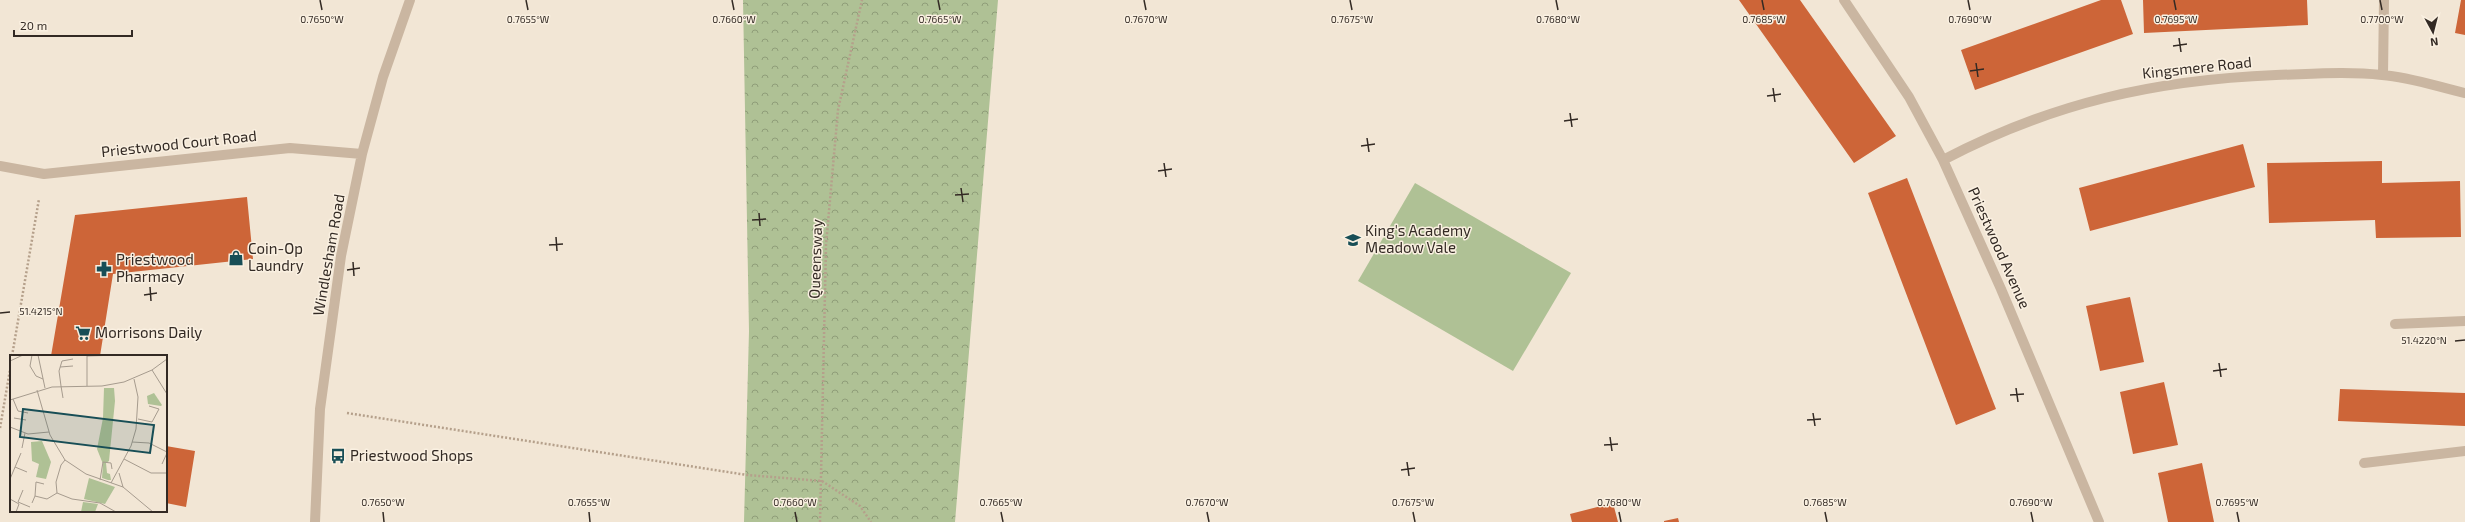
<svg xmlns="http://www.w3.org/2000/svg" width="2465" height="522" font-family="'Exo 2',sans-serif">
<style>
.park{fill:url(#park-crowns)}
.pitch{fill:#afc195}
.building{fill:#cd6538}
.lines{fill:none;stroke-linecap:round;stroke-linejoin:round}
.path{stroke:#b5a08b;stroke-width:2.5;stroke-dasharray:2 2;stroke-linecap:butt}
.lane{stroke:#cab6a1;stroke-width:10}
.street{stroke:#cab6a1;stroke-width:10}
.ticks{fill:none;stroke:#332a24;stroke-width:1.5}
.labels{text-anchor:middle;stroke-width:3;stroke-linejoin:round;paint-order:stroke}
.street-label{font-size:15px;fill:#332a24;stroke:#faf0e1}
.poi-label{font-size:15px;fill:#332a24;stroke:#faf0e1;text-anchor:start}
.inset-road{fill:none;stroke:#a69b8e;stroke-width:1}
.view{fill:#184e56;fill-opacity:0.15;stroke:#184e56;stroke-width:2}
.inset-edge{fill:none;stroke:#332a24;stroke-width:2}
.ticks-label{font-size:10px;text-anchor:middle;fill:#332a24;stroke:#faf0e1;stroke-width:3;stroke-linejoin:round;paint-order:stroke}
</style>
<defs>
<pattern id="park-crowns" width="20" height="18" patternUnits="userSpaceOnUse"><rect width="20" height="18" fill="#afc195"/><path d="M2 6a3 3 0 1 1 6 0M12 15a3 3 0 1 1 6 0" fill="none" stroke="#8f9d79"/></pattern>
</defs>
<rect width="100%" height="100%" fill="#f2e6d5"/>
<path class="park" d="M743 0H998L955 522H744L749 331Z"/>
<path class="pitch" d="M1415 183 1571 273 1513 371 1358 281Z"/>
<path class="building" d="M1739 0H1800L1896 136 1854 163Z
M2101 0H2121L2133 34 1975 90 1961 50Z
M2143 0H2307L2308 25 2144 33Z
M2461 0H2465V35L2455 33Z
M2243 144 2255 187 2090 231 2079 188Z
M2382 161V183L2460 181 2461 237 2376 238 2375 220 2269 223 2267 163Z
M1907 178 1996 409 1956 425 1868 193Z
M247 197 253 259 113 274 100 356H51L75 215Z
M2130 297 2144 362 2100 371 2086 306Z
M2164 382 2178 445 2133 454 2120 392Z
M2340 389 2465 393V426L2338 421Z
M166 446 195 451 186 507 166 503Z
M2202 463 2214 522H2168L2158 473Z
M1613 503 1618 522H1572L1570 514Z
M1678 518 1679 522H1664V521Z"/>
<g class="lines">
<path class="path" d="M12 356 39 199
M347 413 747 475 822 481 860 506 871 522
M0 428 11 364
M820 522 826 245 838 110 862 0"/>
<path class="lane" d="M2364 463 2465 451"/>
<path class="street" d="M1844 0 1909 97 1943 160 2001 289 2099 522
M2383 75 2384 0
M1943 160C2052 103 2154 80 2276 75 2311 74 2347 71 2382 75 2410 77 2438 87 2465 93
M0 166 44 174 290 148 362 154
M2395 324 2465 321
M315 522 320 409 341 256 362 154 383 77 410 0"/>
</g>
<path class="ticks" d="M320 0 322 10M526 0 528 10M732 0 734 10M938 0 940 10M1144 0 1146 10M1350 0 1352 10M1556 0 1558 10M1762 0 1764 10M1968 0 1970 10M2174 0 2176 10M2380 0 2382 10M2179 38 2181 52M2173 46 2187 44M1976 63 1978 77M1970 71 1984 69M1773 88 1775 102M1767 96 1781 94M1570 113 1572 127M1564 121 1578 119M1367 138 1369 152M1361 146 1375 144M1164 163 1166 177M1158 171 1172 169M961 188 963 202M955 195 969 194M759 213 760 226M752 220 766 219M556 237 557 251M549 245 563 244M353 262 354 276M347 270 360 268M150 287 151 301M144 295 157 293M0 313 10 312M2455 341 2465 340M2219 363 2221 377M2213 371 2227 369M2016 388 2018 402M2010 395 2024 394M1813 413 1815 426M1807 420 1821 419M1610 437 1612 451M1604 445 1618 444M1407 462 1409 476M1401 470 1415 468M383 512 384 522M589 512 590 522M795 512 797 522M1001 512 1003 522M1207 512 1209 522M1413 512 1415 522M1619 512 1621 522M1825 512 1827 522M2031 512 2033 522M2237 512 2239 522"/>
<defs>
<g id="school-bare" transform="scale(1.2)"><path d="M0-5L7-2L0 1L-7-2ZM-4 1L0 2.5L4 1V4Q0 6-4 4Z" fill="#184e56" stroke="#faf0e1" stroke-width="2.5" paint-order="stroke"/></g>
<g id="shop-bare" transform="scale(1.2)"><path d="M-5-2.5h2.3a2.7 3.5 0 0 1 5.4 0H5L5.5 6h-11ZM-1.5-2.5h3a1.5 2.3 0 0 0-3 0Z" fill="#184e56" stroke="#faf0e1" stroke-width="2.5" paint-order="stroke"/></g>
<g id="pharmacy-bare" transform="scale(1.2)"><path d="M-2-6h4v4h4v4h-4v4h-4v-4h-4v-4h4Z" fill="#184e56" stroke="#faf0e1" stroke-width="2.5" paint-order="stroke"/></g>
<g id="supermarket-bare" transform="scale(1.2)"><path d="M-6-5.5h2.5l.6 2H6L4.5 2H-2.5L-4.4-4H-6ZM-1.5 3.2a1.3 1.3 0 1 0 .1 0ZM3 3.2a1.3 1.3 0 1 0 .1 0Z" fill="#184e56" stroke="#faf0e1" stroke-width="2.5" paint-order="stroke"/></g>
<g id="bus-bare" transform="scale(1.2)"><path d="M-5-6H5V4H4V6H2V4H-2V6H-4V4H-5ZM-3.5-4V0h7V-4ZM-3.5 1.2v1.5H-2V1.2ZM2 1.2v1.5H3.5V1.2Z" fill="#184e56" stroke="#faf0e1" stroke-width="2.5" paint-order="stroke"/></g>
</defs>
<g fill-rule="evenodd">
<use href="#school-bare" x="1353" y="240"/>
<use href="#shop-bare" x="236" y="258"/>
<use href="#pharmacy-bare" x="104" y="269"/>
<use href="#supermarket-bare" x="83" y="333"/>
<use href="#bus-bare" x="338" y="456"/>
</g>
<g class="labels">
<g class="street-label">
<text transform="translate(2197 68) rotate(-6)" y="5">Kingsmere Road</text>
<text transform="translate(179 144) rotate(-6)" y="5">Priestwood Court Road</text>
<text transform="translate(1999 248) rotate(66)" y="5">Priestwood Avenue</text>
<text transform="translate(329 255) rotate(-80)" y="5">Windlesham Road</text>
<text transform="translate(816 259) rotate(-88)" y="5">Queensway</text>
</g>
<g class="poi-label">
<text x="1365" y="236">King's Academy<tspan x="1365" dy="17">Meadow Vale</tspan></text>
<text x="248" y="254">Coin-Op<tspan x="248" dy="17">Laundry</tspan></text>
<text x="116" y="265">Priestwood<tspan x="116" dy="17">Pharmacy</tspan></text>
<text x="95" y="338">Morrisons Daily</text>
<text x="350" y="461">Priestwood Shops</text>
</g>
</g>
<g transform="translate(10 355)">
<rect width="157" height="157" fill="#f2e6d5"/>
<path d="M94 33H104L105 46 99 106 96 108 97 118 100 119 101 125H98L92 123 93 109 87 94 93 63ZM32 86 41 107 36 124 26 122 29 109 22 106 21 87ZM79 123 105 132 95 149 74 144ZM73 147 88 149 85 157H71Z" fill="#afc195"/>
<path d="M144 38 152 50 151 51 138 49 137 41Z" fill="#afc195"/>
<path class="inset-road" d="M22 0 20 11 26 21 33 24M28 0 35 33M77 1 109 0M0 6 13 0M50 12 63 11M142 15 157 39M51 31 49 16 52 6 63 4M51 31 53 43M77 31V0M27 35 40 80 55 105 76 119 113 132 143 157M3 44 8 56 18 58M0 45 42 32 92 31 114 27 142 15 157 4M4 63 16 65M128 64 142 67 149 54 139 51M0 72 18 79 39 77M122 87 139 88 157 97M12 93 15 78M114 104 141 118H157M55 105 51 110 46 127 47 138 62 144 90 148 106 157M152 109 157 98M5 112 17 117M109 118 113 132M0 124 11 98M90 125 93 107 101 108 102 114M101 128 121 91 126 74 128 42 124 24M13 135 8 147 20 152M25 141 26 127 34 129M0 144 9 149 6 157M22 148 25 141 37 144 47 138"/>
<path class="view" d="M13 54 144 70 140 98 10 82Z"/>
<rect width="157" height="157" class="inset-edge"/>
</g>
<g class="ticks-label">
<text x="322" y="23">0.7650°W</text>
<text x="528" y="23">0.7655°W</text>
<text x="734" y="23">0.7660°W</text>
<text x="940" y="23">0.7665°W</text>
<text x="1146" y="23">0.7670°W</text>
<text x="1352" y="23">0.7675°W</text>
<text x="1558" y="23">0.7680°W</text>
<text x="1764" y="23">0.7685°W</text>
<text x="1970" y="23">0.7690°W</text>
<text x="2176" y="23">0.7695°W</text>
<text x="2382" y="23">0.7700°W</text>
<text x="41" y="315">51.4215°N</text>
<text x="2424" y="344">51.4220°N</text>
<text x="383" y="506">0.7650°W</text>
<text x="589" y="506">0.7655°W</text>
<text x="795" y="506">0.7660°W</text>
<text x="1001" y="506">0.7665°W</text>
<text x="1207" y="506">0.7670°W</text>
<text x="1413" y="506">0.7675°W</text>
<text x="1619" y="506">0.7680°W</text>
<text x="1825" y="506">0.7685°W</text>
<text x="2031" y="506">0.7690°W</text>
<text x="2237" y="506">0.7695°W</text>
</g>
<g transform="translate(2433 32) rotate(173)" stroke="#faf0e1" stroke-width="3" paint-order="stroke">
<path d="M0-3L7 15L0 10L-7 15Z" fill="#332a24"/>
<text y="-6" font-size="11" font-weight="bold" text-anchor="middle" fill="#332a24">N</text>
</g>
<path d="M14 30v6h118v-6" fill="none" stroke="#332a24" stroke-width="2"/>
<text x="20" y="30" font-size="12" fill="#332a24" stroke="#faf0e1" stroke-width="3" paint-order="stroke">20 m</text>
</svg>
